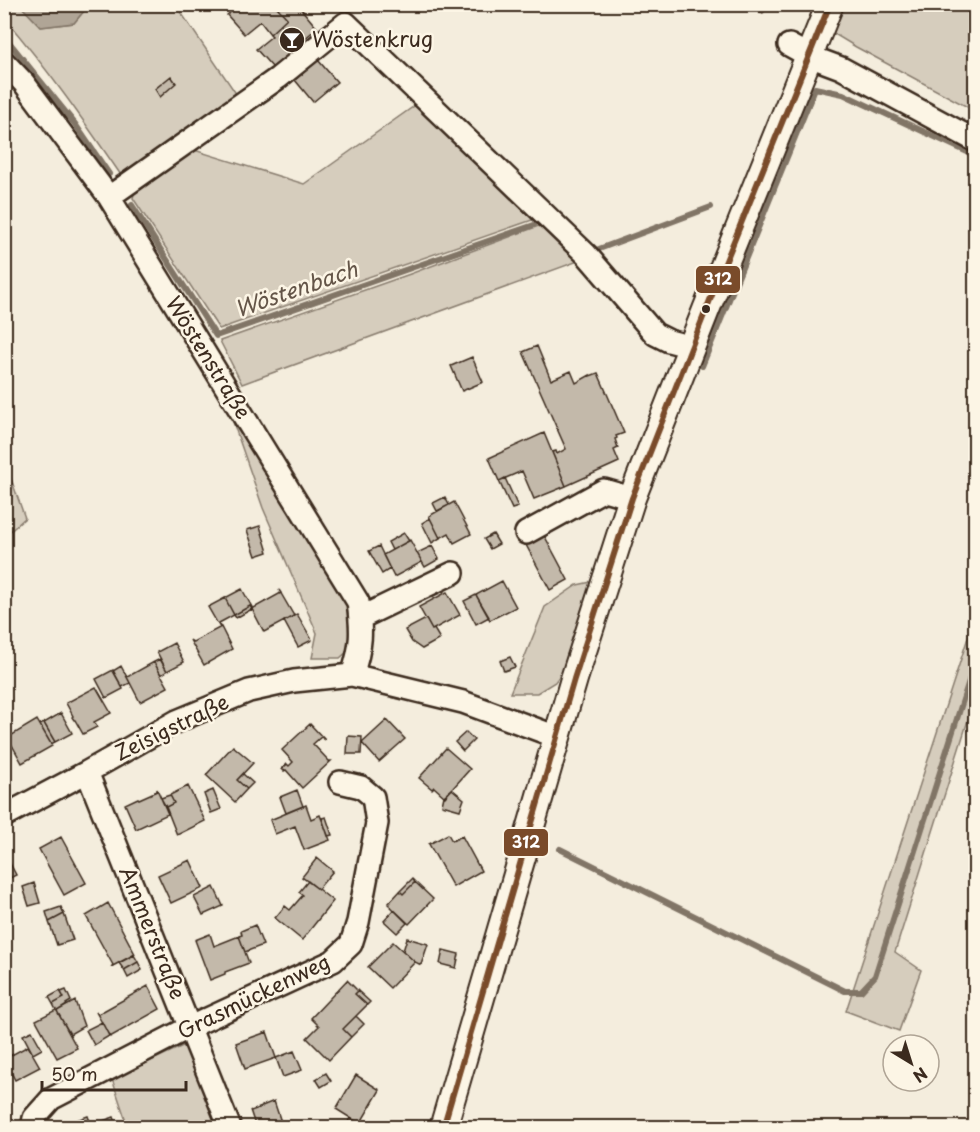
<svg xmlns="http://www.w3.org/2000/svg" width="980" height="1132" font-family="'Playpen Sans',sans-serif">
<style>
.green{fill:#d6cdbd;stroke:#887c6e;stroke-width:1.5}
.water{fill:#b0a596;stroke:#817466;stroke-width:1.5}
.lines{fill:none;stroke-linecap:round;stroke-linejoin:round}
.stream{stroke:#817466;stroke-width:6}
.building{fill:#c3b9aa;stroke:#3b2a1e;stroke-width:1.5}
.minor-casing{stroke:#3b2a1e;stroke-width:26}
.major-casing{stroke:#3b2a1e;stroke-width:30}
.minor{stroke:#fcf5e5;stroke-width:21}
.major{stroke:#fcf5e5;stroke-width:26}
.bus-1-casing{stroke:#fcf5e5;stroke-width:10}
.bus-1{stroke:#7a4b2a;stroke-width:6}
.bus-dot{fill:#3b2a1e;stroke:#fcf5e5;stroke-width:2}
.labels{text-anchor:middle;stroke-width:5;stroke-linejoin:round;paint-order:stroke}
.poi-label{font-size:21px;fill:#3b2a1e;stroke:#fcf5e5;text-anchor:start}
.street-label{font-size:21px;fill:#3b2a1e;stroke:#fcf5e5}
.water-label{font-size:22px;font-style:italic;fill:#645548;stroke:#fcf5e5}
.line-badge{stroke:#fcf5e5;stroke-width:2}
.badge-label{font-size:16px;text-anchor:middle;font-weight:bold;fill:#fff}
</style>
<rect width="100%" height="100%" fill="#f4eddd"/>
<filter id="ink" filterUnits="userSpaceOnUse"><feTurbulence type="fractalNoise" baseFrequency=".0167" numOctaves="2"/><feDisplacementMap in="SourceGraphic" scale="12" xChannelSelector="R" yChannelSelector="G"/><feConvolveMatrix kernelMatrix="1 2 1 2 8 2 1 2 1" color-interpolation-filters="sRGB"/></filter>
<g filter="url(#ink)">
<path class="green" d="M4 5H20L41 27 74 23 89 5H176L239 98 123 178C86 124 48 69 5 19Z
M842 5H975V111L856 47 831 32Z
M420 102 538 218 219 329 133 198 135 190 191 149 304 184Z
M544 224 581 260 242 384 220 341 410 274Z
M232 419 290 502 351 605 353 630 349 650 340 658H312L317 633 263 508Z
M5 462 25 518 5 536H4Z
M591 582 567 665 555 682 537 693H510L545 607 577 585Z
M975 616V698L895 952 921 970 899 1031 846 1011Z
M187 1044 217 1127H128L112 1079Z"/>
<path class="water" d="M20 5H89L74 23 41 27Z"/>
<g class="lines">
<path class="stream" d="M756 4 762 11
M4 36 75 124 109 174
M132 205 216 336 534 225
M591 252 711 207
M702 366 815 88 843 94 976 156
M560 849 845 991H861L875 976 976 659"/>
</g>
<path class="building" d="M240 4H280L277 7 287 18 270 34 260 21 244 34 227 15Z
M280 4H297L317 28 288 53 289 54 273 68 256 49 272 36 270 34 287 18 277 7Z
M318 60 337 82 313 102 295 80Z
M171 76 176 83 160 97 155 89Z
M537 346 551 380 571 371 576 383 590 375V376L598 373 624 433 616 436 617 438 615 439 618 448 614 450 619 462 566 486 552 452 556 451 557 454 566 449 523 352Z
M472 357 483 382 462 391 451 366Z
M544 433 566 486 534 499 522 471 499 481 489 458Z
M505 478 518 507 512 509 499 481Z
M445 497 449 505 437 511 433 503Z
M454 502 471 534 454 543 449 533 440 538 429 516Z
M430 518 440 538 432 543 422 523Z
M260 526 268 552 256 556 247 530Z
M404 533 409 541 392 550 388 542Z
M543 533 568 580 550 590 525 543Z
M493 534 499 544 490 549 484 539Z
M410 540 422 562 394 577 383 555Z
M379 546 390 569 382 574 369 551Z
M432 546 439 559 425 567 417 553Z
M502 581 516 607 490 620 476 595Z
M242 589 253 609 250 606 234 615 225 598Z
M279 590 294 616 264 632 252 609 281 593Z
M447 592 460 615 432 630 419 607Z
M476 595 489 617 476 624 464 601Z
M225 598 234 615 219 623 220 628 208 607Z
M250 606 252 609 236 618 234 615Z
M297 614 312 640 298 647 284 621Z
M426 619 432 630 434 629 440 639 422 649 412 642 405 630Z
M221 627 232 649 204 665 190 640 193 642Z
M174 643 184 662 167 671 157 652Z
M510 657 515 667 504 671 500 661Z
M160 659 167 671 161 675 154 662Z
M154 662 168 687 140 702 127 677Z
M121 666 130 683 122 687 113 671Z
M113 670 123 689 106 698 96 679Z
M96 687 111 713 94 722 97 727 83 734 75 720H74L72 717 73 716 66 703Z
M61 713 72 733 55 742 44 723Z
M37 720 52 746 22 763 7 736 9 737Z
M387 720 405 739 379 762 362 743Z
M44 723 55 742 51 744 40 725Z
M310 724 325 740 321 737 313 744 329 761H331L302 788 286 770 284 771 282 769 287 764 289 766 293 762 282 750Z
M466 732 474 740 463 751 455 742Z
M348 736 362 737 361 754H347Z
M233 746 253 763 237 780 247 789 235 802 206 775Z
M446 748 470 769 445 797 434 787 432 789 419 778Z
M243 774 253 783 247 789 237 780Z
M188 786 205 821 177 835 166 807 174 803 170 795Z
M157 789 168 814 136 829 125 804 138 798 139 799 157 791Z
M452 789 464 799 460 810 442 805 444 796Z
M213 790 221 809 211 813 204 794Z
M297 790 303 806 286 813 280 797Z
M170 795 174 803 166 807 161 798Z
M306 805 311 819 320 815 330 840 304 850 295 826 275 834 270 820Z
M326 817 332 835 328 836 322 818Z
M448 834 452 841 462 836 481 871 453 887 429 844Z
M61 837 86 883 64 895 39 849Z
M5 854 16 875 4 881 5 857Z
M317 858 333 871 318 889 302 877Z
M190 860 203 888 171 903 158 875Z
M412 879 415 882 403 894 400 891Z
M308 881 333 901 302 940 275 918 285 906 290 910 303 895 299 892Z
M415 882 433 899 409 924 388 904 400 891 403 894Z
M34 883 40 903 29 906 23 887Z
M214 887 223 906 203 915 194 897Z
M108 903 135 954 111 967 113 965 86 916Z
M61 907 64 914 49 922 46 912Z
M394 910 407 923 397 933 384 921Z
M64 914 73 940 57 945 49 922Z
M255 925 263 945 245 952 239 936 242 935 241 931Z
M210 934 214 946 239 936 249 963 225 972V974L210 980 195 940Z
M407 938 428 944 421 965 415 962 403 951Z
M393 942 415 962 390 988 368 967Z
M443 950 459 954 456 968 440 964Z
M134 955 138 962 124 970 119 963Z
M138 962 142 970 128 978 124 970Z
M347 980 358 991 355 994 367 1005 343 1029 351 1037 329 1060 307 1038 319 1026 311 1018Z
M148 986 160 1009 110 1037 96 1012 98 1014Z
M66 990 71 1001 66 1004 67 1005 57 1011 77 1048 57 1058 36 1020 56 1010 53 1004 64 998 61 992Z
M60 991 64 998 53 1004 49 997Z
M358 991 370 1002 367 1005 355 994Z
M75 1001 84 1026 70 1034 57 1011Z
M356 1016 364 1024 351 1037 343 1029Z
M102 1022 109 1036 94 1045 86 1030Z
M32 1031 42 1049 33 1054 23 1035Z
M267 1032 276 1058 245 1069 236 1043Z
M28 1046 40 1067 15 1080 4 1059Z
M294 1051 302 1070 283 1077 276 1058Z
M326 1073 331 1081 321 1087 316 1079Z
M356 1075 380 1090 360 1124 336 1109Z
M274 1101 283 1128H256L250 1110 251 1111 262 1107V1106Z
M88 1116 91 1124 82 1128H69L68 1123Z
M114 1117 118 1128H98L97 1123Z
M350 1118 360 1123 358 1128H345Z"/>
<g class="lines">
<g class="minor-casing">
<path id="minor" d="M789 45 809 56 841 68 976 141
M4 62 24 83 109 197 358 602C362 631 362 646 352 675
M109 197 278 78 346 23 586 254 655 334 669 341 692 347
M526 533 604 490 632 498
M360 618 453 573
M87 772 230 1128
M4 816 87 772 177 721 249 691 294 681 352 675 463 702 557 737
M32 1128 34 1118 51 1099 190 1027 333 961 351 944 358 922 377 823 373 797 361 787 340 782"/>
</g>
<g class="major-casing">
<path id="major" d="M443 1128 574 679 632 498 706 310 830 4"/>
</g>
<use href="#minor" class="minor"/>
<use href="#major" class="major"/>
<g class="bus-1-casing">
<path id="bus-1" d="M443 1128 574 679 632 498 706 310 830 4"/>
</g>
<use href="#bus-1" class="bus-1"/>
</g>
</g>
<defs>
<g id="bar-disc" transform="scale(1.35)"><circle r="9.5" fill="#3b2a1e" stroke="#fcf5e5"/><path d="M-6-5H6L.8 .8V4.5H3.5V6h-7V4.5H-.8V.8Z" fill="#fff"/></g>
</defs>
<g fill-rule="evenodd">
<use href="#bar-disc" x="292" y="40"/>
</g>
<circle class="bus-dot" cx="706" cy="309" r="5"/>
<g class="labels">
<g class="poi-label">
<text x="312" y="47">Wöstenkrug</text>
</g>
<g class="street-label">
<text transform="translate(208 358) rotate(58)" y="7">Wöstenstraße</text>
<text transform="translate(172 728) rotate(-26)" y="7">Zeisigstraße</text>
<text transform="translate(152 933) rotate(68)" y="7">Ammerstraße</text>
<text transform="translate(254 997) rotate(-26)" y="7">Grasmückenweg</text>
</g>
<g class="water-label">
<text transform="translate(296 289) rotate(-19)" y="8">Wöstenbach</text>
</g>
</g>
<g class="line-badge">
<rect x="695" y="265" width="46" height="29" rx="6" fill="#7a4b2a"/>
<rect x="503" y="828" width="46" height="29" rx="6" fill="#7a4b2a"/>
</g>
<g class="badge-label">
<text x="718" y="285">312</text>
<text x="526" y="848">312</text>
</g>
<rect width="980" height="1132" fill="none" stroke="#fcf5e5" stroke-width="24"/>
<rect x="12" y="12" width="956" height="1108" fill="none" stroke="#3b2a1e" stroke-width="2" filter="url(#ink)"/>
<g transform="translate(911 1063) rotate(142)"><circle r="28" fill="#fcf5e5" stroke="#afa495" stroke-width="1.5"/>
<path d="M0-4.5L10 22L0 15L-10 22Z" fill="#3b2a1e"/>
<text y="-9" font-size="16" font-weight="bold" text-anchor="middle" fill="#3b2a1e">N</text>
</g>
<path d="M42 1081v9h144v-9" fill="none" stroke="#3b2a1e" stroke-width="3"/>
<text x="51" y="1081" font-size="18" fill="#3b2a1e" stroke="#fcf5e5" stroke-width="4.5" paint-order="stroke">50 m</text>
</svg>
